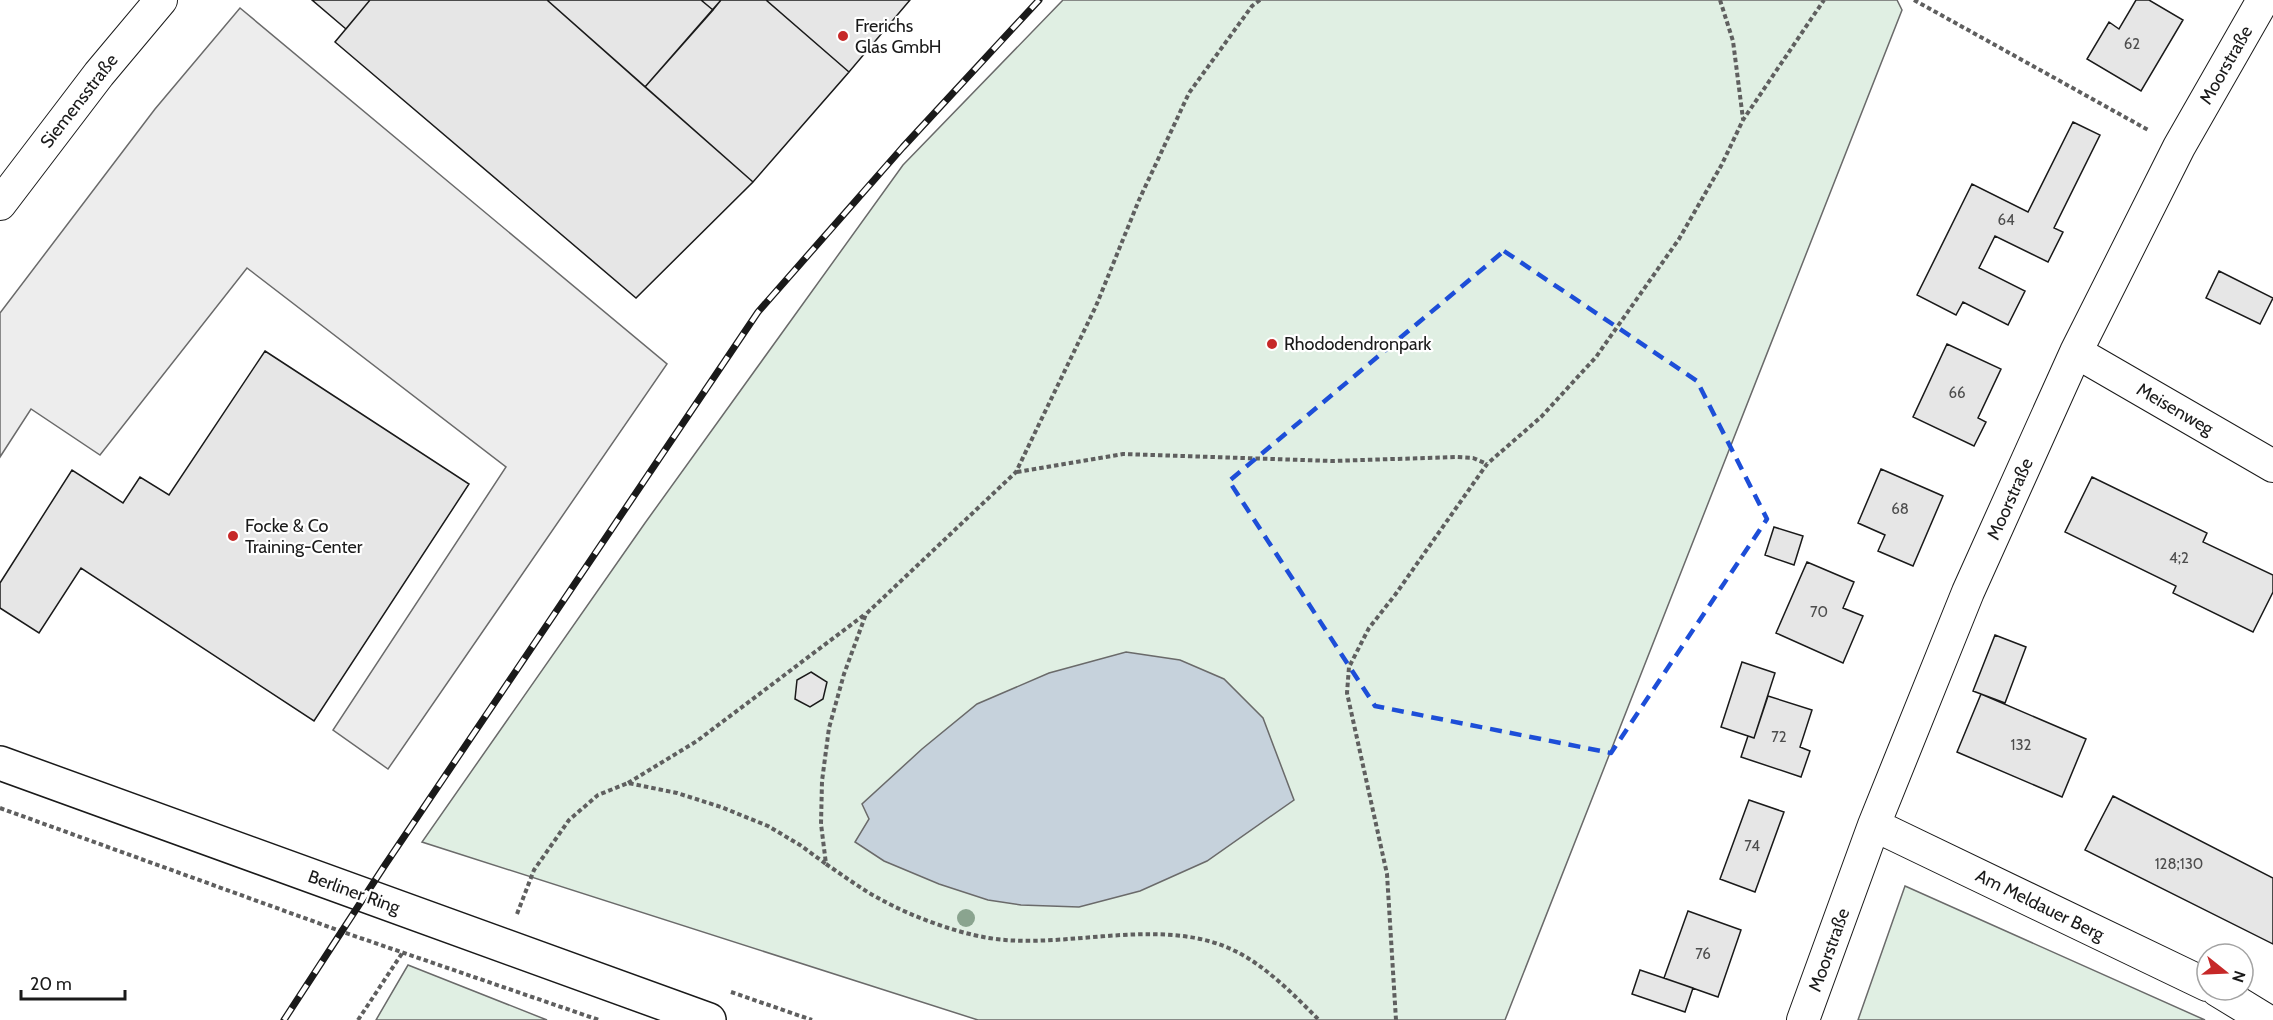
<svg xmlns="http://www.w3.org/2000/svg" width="2273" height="1020" font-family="Cabin,sans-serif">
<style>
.green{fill:#e0efe3;stroke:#6a6a6a;stroke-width:1.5}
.parking{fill:#ededed;stroke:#6a6a6a;stroke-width:1.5}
.water{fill:#c6d2dc;stroke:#6a6a6a;stroke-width:1.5}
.building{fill:#e6e6e6;stroke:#1a1a1a;stroke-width:1.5}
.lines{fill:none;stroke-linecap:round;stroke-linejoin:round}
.minor-casing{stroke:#1a1a1a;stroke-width:34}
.tertiary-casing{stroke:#1a1a1a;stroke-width:36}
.path{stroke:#5f5f5f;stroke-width:4;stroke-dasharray:4.5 3;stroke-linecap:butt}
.minor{stroke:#fff;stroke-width:32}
.tertiary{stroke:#fff;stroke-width:33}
.rail-casing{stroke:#1a1a1a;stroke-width:7}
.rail{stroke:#fff;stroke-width:4.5;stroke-dasharray:14;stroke-linecap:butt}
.tree{fill:#8aa48f}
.marked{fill:none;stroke:#1d4ed8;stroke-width:4.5;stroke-dasharray:12 8;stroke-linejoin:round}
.poi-dot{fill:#c62828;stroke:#fff;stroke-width:2}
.labels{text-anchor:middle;stroke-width:4.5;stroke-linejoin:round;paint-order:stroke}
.number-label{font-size:15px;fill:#4d4d4d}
.poi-label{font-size:18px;fill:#1a1a1a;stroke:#fff;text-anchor:start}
.street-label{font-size:18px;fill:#1a1a1a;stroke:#fff}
</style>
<rect width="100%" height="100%" fill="#fff"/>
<path class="green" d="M1063 0H1897L1902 10 1505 1020H978L422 842 645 523 903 165Z
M1905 886 2205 1020H1858Z
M408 965 547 1020H376Z"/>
<path class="parking" d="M240 8 667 364 388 769 333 730 506 467 247 268 100 455 31 409 0 457V313L155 109Z"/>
<path class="water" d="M1126 652 1180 660 1224 679 1263 718 1294 800 1207 861 1140 891 1079 907 1021 905 988 900 939 884 884 861 855 842 869 819 862 804 922 749 977 704 1049 673Z"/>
<path class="building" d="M312 0H370L346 29Z
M370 0H547L753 182 636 298 335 42Z
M547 0H701L713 10 645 87Z
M701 0H721L713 10Z
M721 0H766L849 72 753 182 645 87Z
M766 0H910L849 72Z
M2136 0H2149L2183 20 2141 91 2087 59 2109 22 2119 29Z
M2073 122 2100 135 2054 228 2063 232 2048 262 1995 236 1979 268 2025 291 2008 325 1963 302 1956 315 1917 295 1972 184 2028 212Z
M2219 271 2273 298 2260 324 2206 298Z
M1947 344 2001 369 1978 418 1986 422 1974 446 1913 417Z
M265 351 469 484 314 721 81 568 39 633 0 608V583L72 470 123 503 140 477 169 495Z
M1881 469 1943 496 1913 566 1878 551 1885 535 1858 523Z
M2092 477 2207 533 2203 542 2273 575V592L2253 632 2173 593 2176 586 2065 532Z
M1774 527 1803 536 1794 565 1765 555Z
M1807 562 1854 582 1843 608 1863 616 1843 663 1776 633Z
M1995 635 2026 647 2005 703 1973 691Z
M1742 662 1775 673 1754 738 1721 727Z
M811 672 827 682 823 699 810 707 795 699 797 680Z
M1981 694 2086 739 2062 797 1957 752Z
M1768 696 1812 710 1800 747 1810 751 1801 777 1741 757 1748 736 1754 738Z
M2113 796 2273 878V944L2085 850Z
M1749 800 1784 812 1755 892 1720 879Z
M1688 911 1741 930 1718 997 1664 978Z
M1640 970 1693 988 1685 1012 1632 994Z"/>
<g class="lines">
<g class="minor-casing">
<path id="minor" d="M0 204 99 74 161 0
M2076 352 2273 466
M1874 825 2207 985
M2217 990 2266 1020
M1803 1020 1874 825 1968 592 2076 352 2179 147 2263 0"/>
</g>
<g class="tertiary-casing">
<path id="tertiary" d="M0 763 709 1020"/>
</g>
<path class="path" d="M1260 0 1252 6 1189 93 1139 200 1096 306 1016 472 866 614 844 674 829 728 822 781 821 824 826 864C844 876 861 889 880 899 914 918 966 937 1005 940 1078 946 1167 917 1235 951 1266 966 1295 996 1319 1020
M1720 0 1733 41 1743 119
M1914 0 2150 131
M1017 472 1123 454 1332 461 1456 457 1473 458 1487 464
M628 783 697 741 864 615
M0 808 343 932 599 1020
M517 914 534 870 569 820 598 795 628 783 677 793 721 807 768 826 800 845 826 864
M731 992 812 1020
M358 1020 403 952
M1396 1020 1387 874 1347 693 1349 667 1369 628 1395 595 1487 464 1541 417 1596 357 1679 239 1721 166 1743 120 1824 0"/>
<use href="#minor" class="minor"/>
<use href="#tertiary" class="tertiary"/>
<g class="rail-casing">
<path id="rail" d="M284 1020 385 865 758 312 903 147 1039 0"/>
</g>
<use href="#rail" class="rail"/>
</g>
<circle class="tree" cx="966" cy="918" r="9"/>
<path class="marked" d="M1504 251 1697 381 1767 519 1611 753 1375 706 1229 481Z"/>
<g class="poi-dot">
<circle cx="843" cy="36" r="6"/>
<circle cx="1272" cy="344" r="6"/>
<circle cx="233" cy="536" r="6"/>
</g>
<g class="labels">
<g class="number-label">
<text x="2132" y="49">62</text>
<text x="2006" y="225">64</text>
<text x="1957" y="398">66</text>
<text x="1900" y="514">68</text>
<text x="2179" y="563">4;2</text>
<text x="1819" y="617">70</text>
<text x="1779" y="742">72</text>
<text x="2021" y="750">132</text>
<text x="1752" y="851">74</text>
<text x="2179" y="869">128;130</text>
<text x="1703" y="959">76</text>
</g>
<g class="poi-label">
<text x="855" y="32">Frerichs<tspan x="855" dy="21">Glas GmbH</tspan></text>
<text x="1284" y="350">Rhododendronpark</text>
<text x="245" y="532">Focke &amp; Co<tspan x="245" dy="21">Training-Center</tspan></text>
</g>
<g class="street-label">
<text transform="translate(2226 65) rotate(-60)" y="6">Moorstraße</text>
<text transform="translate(79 101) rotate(-52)" y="6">Siemensstraße</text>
<text transform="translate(2175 409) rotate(30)" y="6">Meisenweg</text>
<text transform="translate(2010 499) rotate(-66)" y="6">Moorstraße</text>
<text transform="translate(354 892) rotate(20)" y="6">Berliner Ring</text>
<text transform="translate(2040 905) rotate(26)" y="6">Am Meldauer Berg</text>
<text transform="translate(1829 950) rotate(-70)" y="6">Moorstraße</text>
</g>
</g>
<g transform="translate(2225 972) rotate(108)"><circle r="28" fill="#ffffff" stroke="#a3a3a3" stroke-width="1.5"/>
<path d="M0-4.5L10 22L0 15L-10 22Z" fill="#c62828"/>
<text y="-9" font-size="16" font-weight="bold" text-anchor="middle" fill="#1a1a1a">N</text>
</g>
<path d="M21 990v9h104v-9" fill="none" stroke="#1a1a1a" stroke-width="3"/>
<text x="30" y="990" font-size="18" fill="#1a1a1a" stroke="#ffffff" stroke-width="4.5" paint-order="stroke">20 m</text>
</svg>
